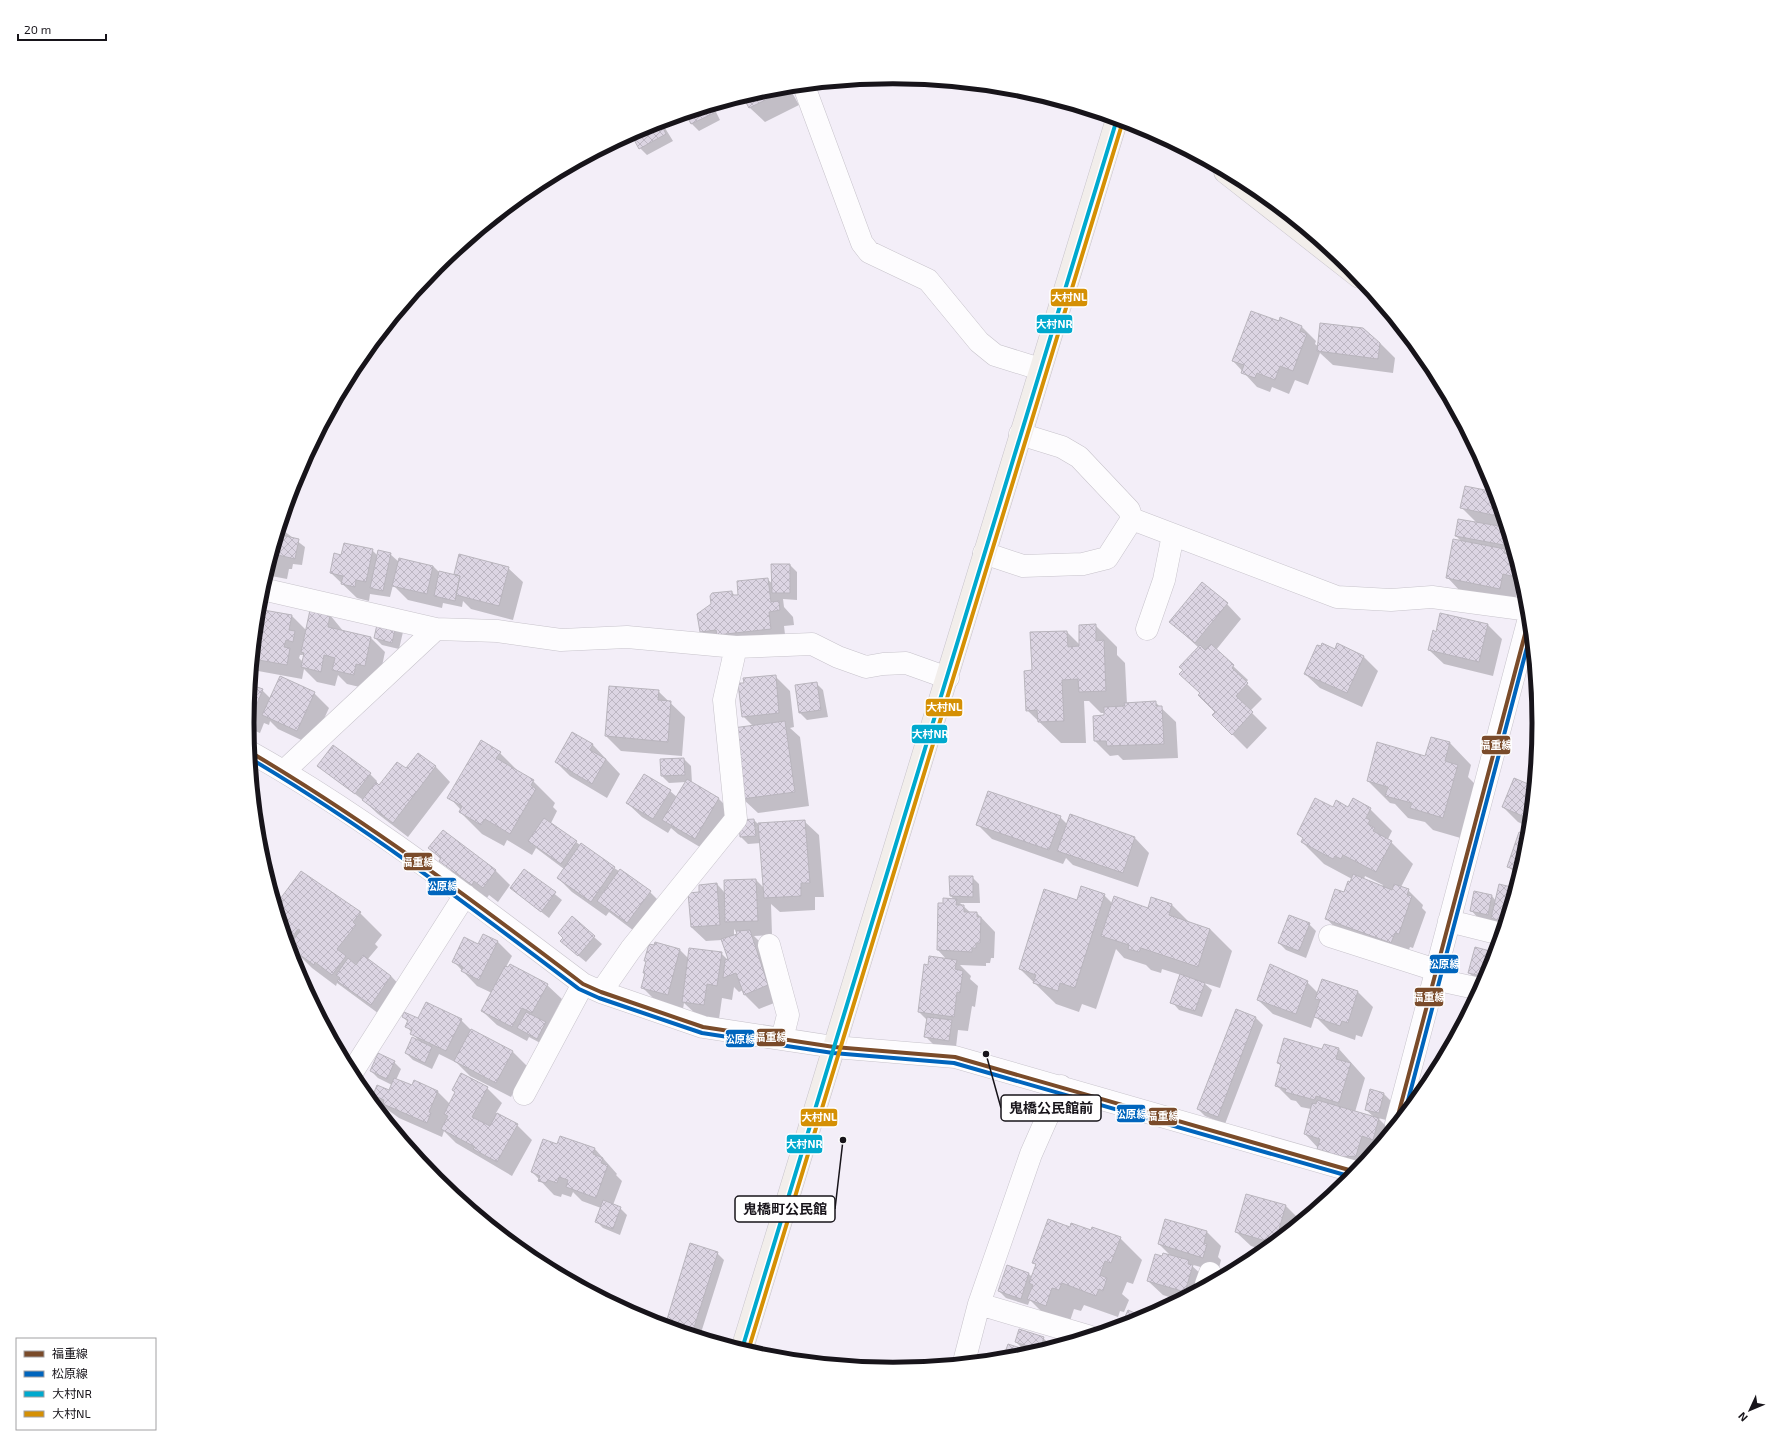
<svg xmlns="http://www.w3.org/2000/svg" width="1786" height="1446" font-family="'Exo 2','Noto Sans JP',sans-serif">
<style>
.shadow{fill:#0003;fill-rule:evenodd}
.building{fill:url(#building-cross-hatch);stroke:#b9b5bd}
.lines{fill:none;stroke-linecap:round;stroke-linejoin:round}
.street-casing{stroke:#c7c3cb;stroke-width:23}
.secondary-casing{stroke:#c7c3cb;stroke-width:23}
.street{stroke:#fdfcfe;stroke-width:22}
.secondary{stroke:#f2eeeb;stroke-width:22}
.bus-1-casing{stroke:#fff;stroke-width:7}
.bus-2-casing{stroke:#fff;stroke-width:7}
.bus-3-casing{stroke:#fff;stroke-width:7}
.bus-4-casing{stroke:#fff;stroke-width:7}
.bus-1{stroke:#7a4b2a;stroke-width:4}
.bus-2{stroke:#0065bd;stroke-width:4}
.bus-3{stroke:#00a9ce;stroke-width:4}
.bus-4{stroke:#d59004;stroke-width:4}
.rim{fill:none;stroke:#17141a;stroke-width:5}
.leader{fill:none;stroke:#17141a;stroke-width:1.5}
.callout-dot{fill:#17141a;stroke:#fff;stroke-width:1.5}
.callout{fill:#fff;stroke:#17141a;stroke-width:1.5}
.callout-label{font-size:14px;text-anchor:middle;font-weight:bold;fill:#17141a}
.line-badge{stroke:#fff;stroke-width:1.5}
.badge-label{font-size:11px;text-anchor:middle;font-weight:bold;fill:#fff}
</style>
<defs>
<pattern id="building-cross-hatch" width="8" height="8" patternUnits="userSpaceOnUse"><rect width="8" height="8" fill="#dcd5e3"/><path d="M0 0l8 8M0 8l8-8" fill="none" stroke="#bcb6c2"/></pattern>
</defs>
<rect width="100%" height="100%" fill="#f3eef8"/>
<path class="shadow" d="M789 87 799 105 765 122 750 108 744 96 767 89Z
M713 106 720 120 699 131 692 124 687 114Z
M659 122 665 128 673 141 647 155 640 148 646 126Z
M1280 319 1302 327 1316 341 1315 344 1319 347 1380 343 1395 358 1393 373 1333 365 1320 353 1308 385 1295 380 1289 394 1272 387 1270 392 1257 387 1233 361 1279 322Z
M1495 493 1512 547 1511 551 1504 550 1509 555 1514 556 1524 590 1517 588 1515 603 1461 592 1447 577 1461 541 1456 536 1477 523 1461 507Z
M280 528 305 547 302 565 293 564 292 569H289L287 579 266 575Z
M372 550 378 556 390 554 399 562 433 566 439 572 458 577 455 574 508 568 523 582 513 620 471 609 463 601 462 607 443 603 442 608 408 600 393 585 390 597 370 594 369 601 357 598 331 573 342 556Z
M790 565 797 572V600L783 599 784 607 793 617 794 625 784 626 786 643 715 646 701 631 732 592 735 596 739 595 767 579 773 584Z
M1227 604 1241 619 1216 650 1248 680 1246 683 1262 699 1250 711 1267 728 1247 749 1228 730 1201 694 1199 648 1171 622Z
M258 610 292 616 307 631 330 615 344 632 370 637 385 652 379 680 368 689 347 684 338 675 335 686 317 682 304 669 302 679 253 670ZM300 655H304L303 662 299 658Z
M379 621 403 632 399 649 382 645 375 638Z
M1095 625 1117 647V655L1125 663 1127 704 1155 702 1176 722 1178 758 1123 760 1118 755 1110 756 1095 741 1105 713H1101L1089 701H1084L1086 743H1061L1027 710 1033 671 1031 633 1067 632 1080 645Z
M1488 625 1502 639 1493 676 1444 664 1429 650 1436 634Z
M1335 650 1364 657 1378 671 1362 707 1320 688 1305 674Z
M775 676 790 691 794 727 790 728 800 737 809 806 758 813 743 799 753 726 743 716Z
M816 683 823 690 828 717 807 720 800 713Z
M251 686 262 690 271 699 314 693 329 708 312 745 278 729 270 721 269 725 264 723 260 733 248 728Z
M658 691 685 717 682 756 621 751 606 736Z
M573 733 593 745 620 774 607 798 570 776 556 762Z
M1450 743 1471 765 1468 777 1479 788 1464 839 1433 830 1425 822 1408 818 1395 804 1390 803 1368 781 1426 757Z
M500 753 521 774 533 781 555 803 553 807 557 811 551 823 580 845 650 892 665 907 642 937 609 912 606 916 572 892 558 878 564 869 536 848 532 855 507 840 504 846 482 834 460 812 461 810 449 797Z
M418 754 436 767 450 782 408 837 378 814 363 800 318 766 370 774 377 781 376 783 379 786 406 769Z
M684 759 691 766 692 783 719 799 733 813 710 853 678 834 671 828 668 833 642 817 627 803 670 791 677 797 686 782 669 783 662 776Z
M1533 787 1529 827 1518 822 1503 807Z
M1333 808 1370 809 1392 831 1388 839 1413 864 1401 887 1408 890 1423 905 1422 908 1426 912 1413 948 1410 947 1406 957 1340 933 1326 918 1352 879 1324 864 1302 842 1304 839 1298 833ZM1365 876 1383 885 1382 887 1364 879Z
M1071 815 1135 838 1149 853 1138 887 1073 865 1066 858 1063 864 992 839 977 824 1060 817 1068 825Z
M754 820 758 824 804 821 819 835 824 897H815V910L780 912 771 904 772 935 754 936 764 946 782 1000 759 1009 744 994 743 990 739 992 734 987 732 1000 722 998 719 1019 698 1016 684 1003 683 1009 657 1002 642 987 647 962 645 960 655 943 680 950 689 959 721 953 730 962 722 940 706 941 691 927 700 893 717 884 725 893V881L756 880 764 888 761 843 748 844 741 837 740 821ZM734 929 738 934 734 936Z
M443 831 496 871 510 885 498 902 489 895 487 898 455 875 430 848Z
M1527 849 1518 876 1509 867Z
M525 870 562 900 549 918 511 888Z
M972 877 979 884 980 903H960L971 913H977L995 932 994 958H991L990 963H986V966L960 965 971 976 970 979 978 986 975 1007 972 1006 968 1031 958 1030 956 1047 933 1044 926 1037 927 1020 919 1012 929 966 947 960 938 950 939 904 954 900 951 896Z
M1515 889 1503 928 1478 918 1471 910 1492 896 1496 901Z
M1104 895 1113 904 1149 909 1152 898 1172 905 1190 923 1210 929 1232 951 1220 988 1204 983 1212 990 1202 1017 1179 1010 1172 1002 1181 975 1162 969 1161 973 1151 970 1146 965 1124 958 1116 949 1096 1009 1082 1004 1079 1012 1056 1004 1020 969 1078 901Z
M284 902 360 913 382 935 375 944 378 947 367 960 391 976 405 991 386 1019 337 983 336 986 312 968 290 946 291 944 287 940 278 911Z
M572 918 602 944 586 962 569 948Z
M1309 924 1316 931 1306 958 1286 950 1279 943Z
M497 941 512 956 506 967 547 985 562 999 548 1026 552 1030 544 1045 529 1037 527 1041 497 1025 482 1011 492 993 477 986 453 961 479 945Z
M1492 946 1497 947 1490 970 1482 985 1469 973 1491 953Z
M1270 966 1307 982 1318 993 1323 980 1358 992 1373 1007 1362 1037 1356 1035 1355 1040 1330 1031 1315 1016 1311 1028 1273 1014 1258 1000Z
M403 1017 418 1020H461L471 1030 513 1052 527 1066 511 1097 470 1076 457 1063 439 1054 432 1069 413 1060 406 1053 419 1041 406 1026 408 1022Z
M1256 1018 1263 1025 1225 1124 1205 1116 1198 1109Z
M1325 1045 1339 1049 1365 1078 1355 1112 1374 1117 1366 1110 1384 1094 1391 1101 1386 1120 1378 1118 1390 1130 1357 1171 1333 1164 1305 1134 1311 1109 1301 1107 1296 1101 1291 1100 1276 1085 1281 1066 1278 1063 1323 1050Z
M394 1062 401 1069 396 1080 412 1087 415 1081 438 1092 450 1104 456 1093 453 1090 487 1088 502 1103 496 1113 517 1125 532 1140 512 1176 456 1143 444 1131 442 1137 399 1118 388 1110 374 1095 389 1091 392 1085 378 1078 371 1071Z
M558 1145 595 1149 617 1174 616 1175 622 1181 613 1205 620 1208 627 1215 620 1235 603 1228 596 1221 601 1208 582 1201 573 1192 571 1197 562 1194 561 1197 554 1195 532 1172Z
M1286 1206 1300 1220 1264 1250 1251 1246 1236 1232Z
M1070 1228 1120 1238 1142 1260 1133 1284 1127 1282 1122 1294 1129 1300 1124 1312 1120 1311 1118 1317 1084 1305 1081 1311 1074 1309 1068 1327 1051 1321 1030 1300 1028 1305 1006 1298 999 1291 1029 1274 1033 1278 1037 1266 1034 1263Z
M1207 1232 1221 1246 1218 1257 1221 1260 1218 1272 1190 1264 1203 1276 1205 1285 1178 1300 1163 1295 1148 1281 1163 1257 1171 1256 1159 1244Z
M717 1253 724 1260 700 1336 666 1326Z
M1043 1338 1051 1345 1050 1347 1019 1357 1005 1358 1009 1345 1025 1351 1016 1342Z"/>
<path class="building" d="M784 88 786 90 749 108 743 97 767 89Z
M711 106 714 113 691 124 686 114Z
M660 122 666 134 639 149 631 134 646 126Z
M1251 311 1279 321 1280 317 1302 326 1300 331 1307 334 1293 371 1280 366 1275 380 1257 373 1255 378 1241 373 1244 365 1232 361Z
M1320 323 1363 328 1380 343 1378 359 1317 351Z
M1465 486 1495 492 1502 517 1460 508Z
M1458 519 1505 527 1504 545 1455 536Z
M281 527H283L278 555H275L273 564H269Z
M281 535 299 539 295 559 278 555Z
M1453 539 1505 549 1504 553 1514 555 1517 565 1515 577 1503 574 1500 589 1446 578Z
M344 543 373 549 366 582 356 580 355 587 341 584 343 576 330 573 334 553 341 555Z
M378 550 391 553 383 591 370 588Z
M459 554 509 567 499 606 456 595 460 576 454 574Z
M399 558 433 566 427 594 392 586Z
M771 564H790V593H772Z
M439 571 460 576 455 601 434 596Z
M768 578 771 602 779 601 780 610 769 612 771 629 717 635 716 630 700 632 697 614 711 604 710 596 712 593 732 591V595H738L737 581Z
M1202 582 1228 603 1195 643 1169 622Z
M258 609 292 615 289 630 295 631 293 642 286 640 284 647 290 648 287 665 253 659Z
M310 610 330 615 328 627 371 637 365 666 356 664 354 675 332 670 335 658 324 655 321 672 301 667 304 653 301 652Z
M1440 613 1488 624 1479 662 1428 650 1433 630 1436 632Z
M378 620 396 625 392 643 374 638Z
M1096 624V641L1104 640 1106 691 1079 692 1078 679 1062 680 1064 721 1038 722 1037 710 1026 711 1024 671 1032 670 1030 632 1067 631 1068 647 1079 646V625Z
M1322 643 1335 649 1337 643 1364 656 1347 693 1304 674 1317 645 1321 646Z
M1211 644 1234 665 1232 668 1248 683 1236 696 1253 712 1232 735 1212 715 1215 712 1198 695 1200 693 1179 674 1183 670 1179 667 1200 645 1205 650Z
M776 675 779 713 742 717 738 683H744L743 678Z
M280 676 315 692 297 731 262 715Z
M817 682 821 710 799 713 795 685Z
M251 685 263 689 254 711 250 709 248 714Z
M609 686 659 690 658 700 671 701 668 742 605 736Z
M1156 701V706H1162L1164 744 1107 746 1106 741H1094L1093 716 1104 715V707L1125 706 1124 703Z
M785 721 795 792 742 799 733 728Z
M572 732 593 744 590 750 606 759 592 784 555 762Z
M1431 737 1450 742 1445 761 1458 765 1443 818 1410 808 1412 803 1385 796 1388 787 1367 781 1377 742 1425 756Z
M481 740 501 752 496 758 534 780 531 785 536 789 510 834 485 819 481 825 459 812 462 806 447 798Z
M333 745 371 773 355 794 317 766Z
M418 753 436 766 393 823 362 800 376 782 379 785 397 762 406 768Z
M684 758 685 775 661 776 660 759Z
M644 774 671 790 653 819 626 803Z
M1514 778 1533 786 1529 819 1502 807Z
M687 779 719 798 695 839 662 820Z
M988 791 1061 816 1049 850 976 825Z
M1315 798 1333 807 1336 800 1348 807 1353 798 1371 808 1366 818 1370 820 1368 824 1375 828 1373 831 1392 841 1376 872 1343 855 1341 859 1335 856 1333 859 1301 842 1303 838 1297 834Z
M1070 814 1135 837 1123 873 1057 851Z
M544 818 577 841 561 864 528 841Z
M754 819 756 836 740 837 739 820Z
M805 820 810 883H801V896L764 898 758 823Z
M443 830 496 870 483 888 474 881 472 885 439 861 441 858 428 848Z
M1519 832 1528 835 1527 849 1520 871 1507 867Z
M581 843 615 867 591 902 557 878Z
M524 869 556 892 541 912 510 888Z
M620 869 651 891 627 923 597 901Z
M301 871 361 912 353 922 356 925 337 949 346 956 332 975 315 962 314 965 289 947 300 930 298 929 291 939 286 935 278 909 283 901 280 899Z
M1353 874 1392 890 1394 884 1409 889 1407 895 1412 896 1399 934 1395 933 1391 943 1325 919 1335 889 1344 892 1348 881 1350 882Z
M949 876H973V897L950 896Z
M756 879 758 921 725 922 724 880Z
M717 883 720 925 691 927 688 893 699 892V885Z
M1499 884 1515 888 1505 922 1491 918Z
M1081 886 1105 894 1075 988 1060 983 1058 991 1033 983 1036 975 1019 969 1044 889 1077 900Z
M1474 891 1492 895 1488 915 1470 911Z
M1114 896 1148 908 1151 897 1172 904 1169 915 1210 929 1198 967 1141 948 1139 952 1128 949 1129 945 1101 936Z
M943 898 957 899 956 905H964V912H977V917H981L980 943H976V948H972V952L937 950 938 903H943Z
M1289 915 1310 923 1299 951 1278 943Z
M572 916 595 936 578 956 560 941 563 938 558 933Z
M750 930 768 985 744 995 736 973 723 978 725 960 728 959 721 939 737 934 736 931Z
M483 934 498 941 479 980 461 971 463 967 452 962 464 937 478 944Z
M655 942 680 949 668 995 641 988 645 973H643L646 961H644L649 944 654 945Z
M1492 945 1497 946 1486 977 1468 973 1475 947 1490 951Z
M689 948 722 952 717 986 707 984 704 1005 682 1002Z
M363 955 391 976 371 1005 337 981 340 978 336 975 348 958 356 965Z
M929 956 957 960 955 969 963 971 960 993 957 992 954 1017 918 1012 924 964 928 965Z
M510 964 548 984 532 1013 522 1008 512 1027 481 1011 505 966 508 967Z
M1270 964 1308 981 1296 1014 1257 1000Z
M1180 974 1205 983 1195 1011 1170 1003Z
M1322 979 1358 991 1348 1023 1342 1021 1340 1026 1314 1017 1320 1000 1315 999Z
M1467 1000 1473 1001 1464 1019Z
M426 1002 462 1019 446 1051 410 1034 412 1030 405 1027 408 1020 402 1017 404 1012 418 1018Z
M1236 1009 1256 1017 1218 1117 1197 1109Z
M526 1012 546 1022 537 1039 517 1028Z
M927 1017 952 1020 949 1041 924 1037Z
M471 1029 513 1051 496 1083 454 1061Z
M412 1037 432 1047 425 1063 405 1053Z
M1284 1038 1322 1049 1324 1044 1339 1048 1336 1059 1351 1063 1339 1103 1316 1096 1315 1100 1285 1092 1286 1089 1275 1086 1281 1064 1277 1063Z
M378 1053 395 1061 387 1079 370 1071Z
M1438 1059 1442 1060 1435 1072Z
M461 1073 488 1087 472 1117 490 1126 497 1113 518 1124 497 1162 473 1149 475 1147 441 1129 448 1116 444 1114 455 1092 452 1090Z
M394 1078 412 1085 414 1080 438 1091 429 1112 431 1113 427 1123 383 1104 384 1100 373 1095 377 1085 389 1090Z
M1370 1089 1384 1093 1379 1113 1365 1110Z
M1317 1100 1379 1118 1373 1140 1362 1136 1356 1156 1343 1157 1317 1149 1320 1139 1304 1134 1312 1103 1316 1104Z
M560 1136 595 1148 593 1154 603 1158 601 1163 608 1165 596 1198 566 1187 568 1180 559 1177 557 1183 548 1180 546 1183 538 1181 540 1176 531 1172 543 1139 557 1144Z
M1246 1194 1286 1205 1276 1240 1273 1243 1235 1232Z
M603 1200 621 1207 613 1229 595 1222Z
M1048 1219 1070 1227 1071 1223 1091 1230 1092 1227 1121 1237 1111 1263 1105 1261 1100 1275 1107 1278 1103 1291 1099 1289 1096 1296 1062 1283 1059 1290 1052 1288 1046 1306 1027 1299 1033 1285 1029 1283 1036 1264 1032 1263Z
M1165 1219 1207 1231 1204 1243 1207 1244 1203 1258 1158 1244Z
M690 1243 718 1252 692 1334 665 1326Z
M1163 1253 1189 1260 1188 1264 1193 1265 1185 1292 1147 1281 1155 1254 1162 1256Z
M1007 1265 1029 1273 1021 1299 998 1291Z
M1128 1310 1141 1316V1320L1121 1326Z
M1019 1329 1044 1337 1040 1350 1015 1342Z
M1008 1344 1033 1352 1019 1357 1003 1358Z"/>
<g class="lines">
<g class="street-casing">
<path id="street" d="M804 86 862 243 869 252 928 280 979 342 995 355 1040 369
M1020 434 1062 447 1079 457 1129 510 1132 519 1337 597 1391 600 1432 597 1528 610
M984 553 1023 566 1083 564 1107 558 1132 519
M262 589 436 629
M1147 629 1164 580 1173 535
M250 752C368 818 475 903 583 984L601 992 703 1027 834 1047 955 1057 1356 1172
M284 771 436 629 497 631 561 640 627 637 736 647 812 644 838 657 866 667 883 664 906 663 948 678
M1449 921 1501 934
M1330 936 1436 970
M769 945 788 1015 782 1039
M1434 979 1480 989
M601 992 631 949 736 819 724 700 736 647
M351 1074 465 895
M524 1094 583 984
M1396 1124 1529 618
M1206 1284 1210 1273
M979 1304 1088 1336
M964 1362 979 1304 1031 1154 1061 1086"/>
</g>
<g class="secondary-casing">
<path id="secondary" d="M1225 172 1359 277
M742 1349 1117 119"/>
</g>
<use href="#street" class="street"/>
<use href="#secondary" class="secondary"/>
<g class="bus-1-casing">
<path id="bus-1" d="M250 752C367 821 475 902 583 984L601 992 703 1027 834 1047 955 1057 1356 1172
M1396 1123 1529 619"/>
</g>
<g class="bus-2-casing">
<path id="bus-2" d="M251 759C366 827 472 908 579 989L599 998 702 1033 833 1053 954 1063 1352 1177
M1405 1112 1530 636"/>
</g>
<g class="bus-3-casing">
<path id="bus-3" d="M742 1349 1117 119"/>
</g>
<g class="bus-4-casing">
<path id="bus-4" d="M748 1351 1123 121"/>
</g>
<use href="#bus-1" class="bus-1"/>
<use href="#bus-2" class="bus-2"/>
<use href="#bus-3" class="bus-3"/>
<use href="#bus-4" class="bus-4"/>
</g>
<path d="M0 0H1786V1446H0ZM254 723a639 639 0 1 1 1278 0a639 639 0 1 1-1278 0Z" fill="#fff" fill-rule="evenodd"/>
<path class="rim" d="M254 723a639 639 0 1 1 1278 0a639 639 0 1 1-1278 0Z"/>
<path class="leader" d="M986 1054L1001 1108M843 1140L835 1209"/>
<g class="callout-dot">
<circle cx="986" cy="1054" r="4"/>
<circle cx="843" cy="1140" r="4"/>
</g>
<g class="callout">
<rect x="1001" y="1095" width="100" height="26" rx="4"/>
<rect x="735" y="1196" width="100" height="26" rx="4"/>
</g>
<g class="callout-label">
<text x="1051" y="1113">鬼橋公民館前</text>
<text x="785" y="1214">鬼橋町公民館</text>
</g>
<g class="line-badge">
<rect x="1050" y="288" width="38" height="19" rx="4" fill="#d59004"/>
<rect x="1036" y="314" width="37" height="20" rx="4" fill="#00a9ce"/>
<rect x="925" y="698" width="38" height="19" rx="4" fill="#d59004"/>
<rect x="911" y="724" width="37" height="20" rx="4" fill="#00a9ce"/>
<rect x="1481" y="735" width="30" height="20" rx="4" fill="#7a4b2a"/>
<rect x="403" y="852" width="30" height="19" rx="4" fill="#7a4b2a"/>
<rect x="427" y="877" width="30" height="19" rx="4" fill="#0065bd"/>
<rect x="1429" y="954" width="30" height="20" rx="4" fill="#0065bd"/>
<rect x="1414" y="987" width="30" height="20" rx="4" fill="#7a4b2a"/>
<rect x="756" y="1028" width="30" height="19" rx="4" fill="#7a4b2a"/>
<rect x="725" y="1029" width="30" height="19" rx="4" fill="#0065bd"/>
<rect x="1116" y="1104" width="30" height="19" rx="4" fill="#0065bd"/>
<rect x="1148" y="1107" width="30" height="19" rx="4" fill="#7a4b2a"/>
<rect x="800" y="1108" width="38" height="19" rx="4" fill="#d59004"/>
<rect x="786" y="1134" width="37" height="20" rx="4" fill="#00a9ce"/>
</g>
<g class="badge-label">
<text x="1069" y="301">大村NL</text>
<text x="1054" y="328">大村NR</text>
<text x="944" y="711">大村NL</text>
<text x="930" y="738">大村NR</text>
<text x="1496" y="749">福重線</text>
<text x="418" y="866">福重線</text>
<text x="442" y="890">松原線</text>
<text x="1444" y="968">松原線</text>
<text x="1429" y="1001">福重線</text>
<text x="771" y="1041">福重線</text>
<text x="740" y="1043">松原線</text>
<text x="1131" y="1118">松原線</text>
<text x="1163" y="1120">福重線</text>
<text x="819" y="1121">大村NL</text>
<text x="804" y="1148">大村NR</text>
</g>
<rect x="16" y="1338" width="140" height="92" fill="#ffffff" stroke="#a2a1a3"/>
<rect x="24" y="1351" width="20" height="6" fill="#7a4b2a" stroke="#a2a1a3"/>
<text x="52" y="1358" font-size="12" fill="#17141a">福重線</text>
<rect x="24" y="1371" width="20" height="6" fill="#0065bd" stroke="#a2a1a3"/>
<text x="52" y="1378" font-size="12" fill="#17141a">松原線</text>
<rect x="24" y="1391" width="20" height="6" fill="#00a9ce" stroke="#a2a1a3"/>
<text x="52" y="1398" font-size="12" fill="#17141a">大村NR</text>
<rect x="24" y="1411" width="20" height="6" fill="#d59004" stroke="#a2a1a3"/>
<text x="52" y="1418" font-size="12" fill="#17141a">大村NL</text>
<g transform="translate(1750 1410) rotate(226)" stroke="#ffffff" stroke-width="3" paint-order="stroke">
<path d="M0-3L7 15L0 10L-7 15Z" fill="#17141a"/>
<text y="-6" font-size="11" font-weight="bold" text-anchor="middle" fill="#17141a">N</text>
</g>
<path d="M18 34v6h88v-6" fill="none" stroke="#17141a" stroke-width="2"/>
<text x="24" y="34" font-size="12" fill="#17141a" stroke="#ffffff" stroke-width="3" paint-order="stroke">20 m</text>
</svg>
